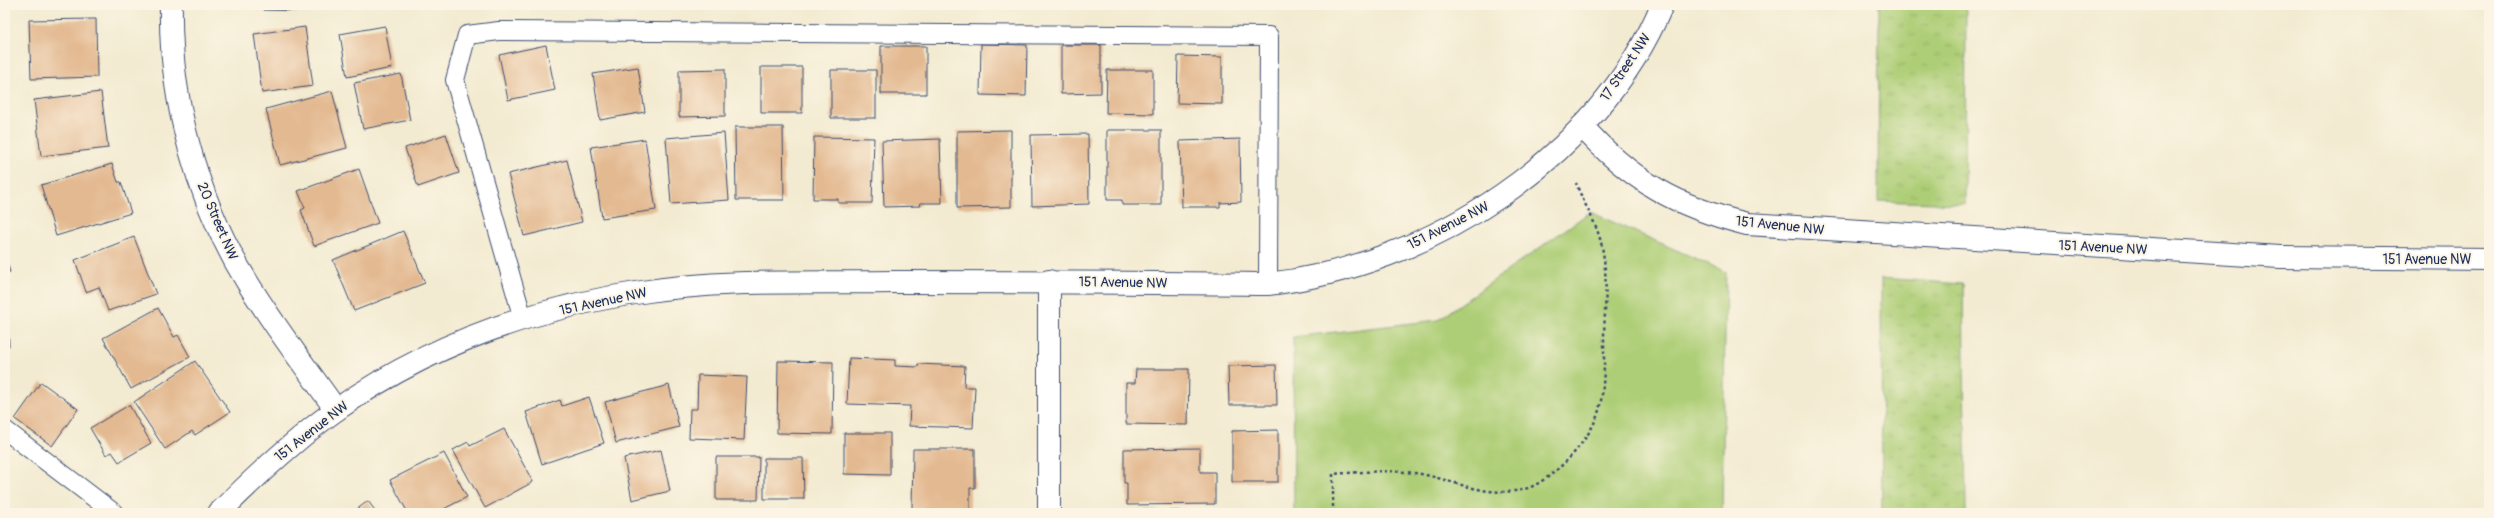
<svg xmlns="http://www.w3.org/2000/svg" width="2494" height="518" font-family="Pangolin,sans-serif">
<style>
.grass{fill:url(#grass-tufts);stroke:#647e6a}
.park{fill:#adce76;stroke:#647e6a}
.building{fill:#e3b991}
.lines{fill:none;stroke-linecap:round;stroke-linejoin:round}
.service-casing{stroke:#3b4b6f;stroke-width:20}
.minor-casing{stroke:#3b4b6f;stroke-width:24}
.tertiary-casing{stroke:#3b4b6f;stroke-width:24}
.path{stroke:#3b4b6f;stroke-width:2.5;stroke-dasharray:3 3;stroke-linecap:butt}
.service{stroke:#fff;stroke-width:18}
.minor{stroke:#fff;stroke-width:22}
.tertiary{stroke:#fff;stroke-width:22}
.labels{text-anchor:middle;stroke-width:4;stroke-linejoin:round;paint-order:stroke}
.street-label{font-size:14px;fill:#1b2f5e;stroke:#fcf5e5}
</style>
<defs>
<pattern id="grass-tufts" width="24" height="20" patternUnits="userSpaceOnUse"><rect width="24" height="20" fill="#adce76"/><path d="M3 7l-1-3M5 7V3M7 7l1-3M15 17l-1-3M17 17v-4M19 17l1-3" fill="none" stroke="#94b168"/></pattern>
</defs>
<rect width="100%" height="100%" fill="#fcf5e5"/>
<filter id="ink" filterUnits="userSpaceOnUse"><feTurbulence type="fractalNoise" baseFrequency=".025" numOctaves="2"/><feDisplacementMap in="SourceGraphic" scale="8" xChannelSelector="R" yChannelSelector="G"/><feConvolveMatrix kernelMatrix="1 2 1 2 8 2 1 2 1" color-interpolation-filters="sRGB"/></filter>
<filter id="wash" filterUnits="userSpaceOnUse"><feTurbulence type="fractalNoise" baseFrequency=".012" numOctaves="4" result="noise"/><feDisplacementMap in="SourceGraphic" scale="16" xChannelSelector="R" yChannelSelector="G"/><feGaussianBlur stdDeviation="0.9" result="paint"/><feColorMatrix in="noise" values="0 0 0 0 0 0 0 0 0 0 0 0 0 0 0 0 0 1.4 0 .05"/><feComposite in="paint" operator="in"/></filter>
<g filter="url(#wash)">
<rect width="100%" height="100%" fill="#f3ebd1"/>
<path class="grass" d="M1879 5H1966L1965 204 1878 201Z
M1881 278 1963 284 1966 513H1882Z"/>
<path class="park" d="M1590 212 1726 272 1722 513H1294L1293 337 1438 320Z"/>
<g id="blocks">
<path class="building" d="M23 5H97V7Z
M263 5H302V11L263 10Z
M96 19 97 77 31 79 29 20Z
M385 26 392 68 347 77 340 34Z
M305 27 313 86 262 93 254 34Z
M981 44 1027 45 1026 96 980 95Z
M546 45 555 90 508 100 499 55Z
M1061 45H1101V93L1061 94Z
M881 46H926V94H881Z
M1178 56 1222 57V104L1177 103Z
M638 67 645 112 600 120 593 74Z
M761 67H802V113H761Z
M725 69V116L679 117V70Z
M831 70H876V118H831Z
M1107 70H1153V114L1106 113Z
M401 74 410 120 363 129 354 83Z
M332 91 347 148 280 165 266 109Z
M101 92 108 148 41 156 34 100Z
M735 127H783L784 200H736Z
M1011 130V207L957 208V131Z
M1107 130H1161V205H1122V200H1107Z
M724 133 729 200 671 204 666 138Z
M446 134 459 173 418 187 405 148Z
M1088 134 1089 204 1032 206 1031 135Z
M814 137 874 138 872 203H838V199H813Z
M645 139 656 210 602 218 591 147Z
M940 139 942 203H920L921 206 884 207 882 141Z
M1240 139 1241 202 1220 203V207H1182L1180 141Z
M567 160 582 222 524 236 508 174Z
M112 164 118 182H121L131 213 56 236 41 185Z
M359 169 378 223 314 246 301 210 305 208 298 191Z
M403 231 425 283 354 311 333 260Z
M134 237 156 294 108 311 99 287 86 292 75 260Z
M5 255 10 272 5 273Z
M5 293H7L9 346H5Z
M158 308 174 337 178 335 190 357 131 389 103 338Z
M849 358 895 360V366L918 367V364L965 366 964 387H975L973 428 909 426 910 406 847 404Z
M195 361 230 412 195 435 192 431 165 449 134 402Z
M778 361 833 362 832 434 777 433Z
M1276 365 1277 405H1229L1228 366Z
M1136 369H1189L1188 425 1126 424V383H1135Z
M698 375 747 377 744 440 689 438 690 409H697Z
M41 382 78 409 52 446 15 419Z
M669 385 679 427 616 443 605 402Z
M589 397 604 443 542 464 526 412 560 400 562 406Z
M129 405 151 443 119 462 112 452 106 455 90 428Z
M504 429 533 482 485 508 453 450 468 442 470 446Z
M1278 430V482H1232V431Z
M844 433H890V475L844 474Z
M1200 448V472H1215V504L1127 505V483H1124V449Z
M913 449H975V488H970V511L912 510Z
M661 450 670 491 632 500 624 458Z
M444 453 467 497 436 513H408L390 480Z
M716 457H759L758 500H716Z
M764 458H803L804 499H764Z
M368 501 377 513H352Z
M1128 511H1180V513H1128Z"/>
</g>
</g>
<g filter="url(#ink)">
<use href="#blocks" fill-opacity="0" stroke="#3b4b6f" stroke-width="1"/>
<g class="lines">
<g class="service-casing">
<path id="service" d="M523 319 455 80 467 35 499 31 1269 36 1268 284
M5 430 114 513"/>
</g>
<g class="minor-casing">
<path id="minor" d="M171 5C169 99 197 200 246 280 273 325 306 367 336 410
M1582 126C1630 180 1677 207 1747 224L2280 257 2489 259
M1049 281V513"/>
</g>
<g class="tertiary-casing">
<path id="tertiary" d="M219 513C256 476 294 440 336 410 427 346 533 308 642 292 724 279 810 283 893 282 1018 282 1143 282 1268 284 1430 266 1598 158 1662 5"/>
</g>
<path class="path" d="M1333 513V474C1362 472 1392 469 1421 474 1457 481 1482 497 1521 490 1551 484 1592 439 1599 410 1605 386 1604 360 1604 335 1605 306 1608 276 1602 247 1598 225 1584 205 1576 183"/>
<use href="#service" class="service"/>
<use href="#minor" class="minor"/>
<use href="#tertiary" class="tertiary"/>
</g>
</g>
<g class="labels">
<g class="street-label">
<text transform="translate(1625 67) rotate(-56)" y="5">17 Street NW</text>
<text transform="translate(218 221) rotate(67)" y="5">20 Street NW</text>
<text transform="translate(1448 225) rotate(-27)" y="5">151 Avenue NW</text>
<text transform="translate(1780 225) rotate(6)" y="5">151 Avenue NW</text>
<text transform="translate(2103 247) rotate(3)" y="5">151 Avenue NW</text>
<text x="2427" y="264">151 Avenue NW</text>
<text transform="translate(1123 282) rotate(1)" y="5">151 Avenue NW</text>
<text transform="translate(603 301) rotate(-12)" y="5">151 Avenue NW</text>
<text transform="translate(311 431) rotate(-38)" y="5">151 Avenue NW</text>
</g>
</g>
<rect width="2494" height="518" fill="none" stroke="#fcf5e5" stroke-width="20"/>
</svg>
